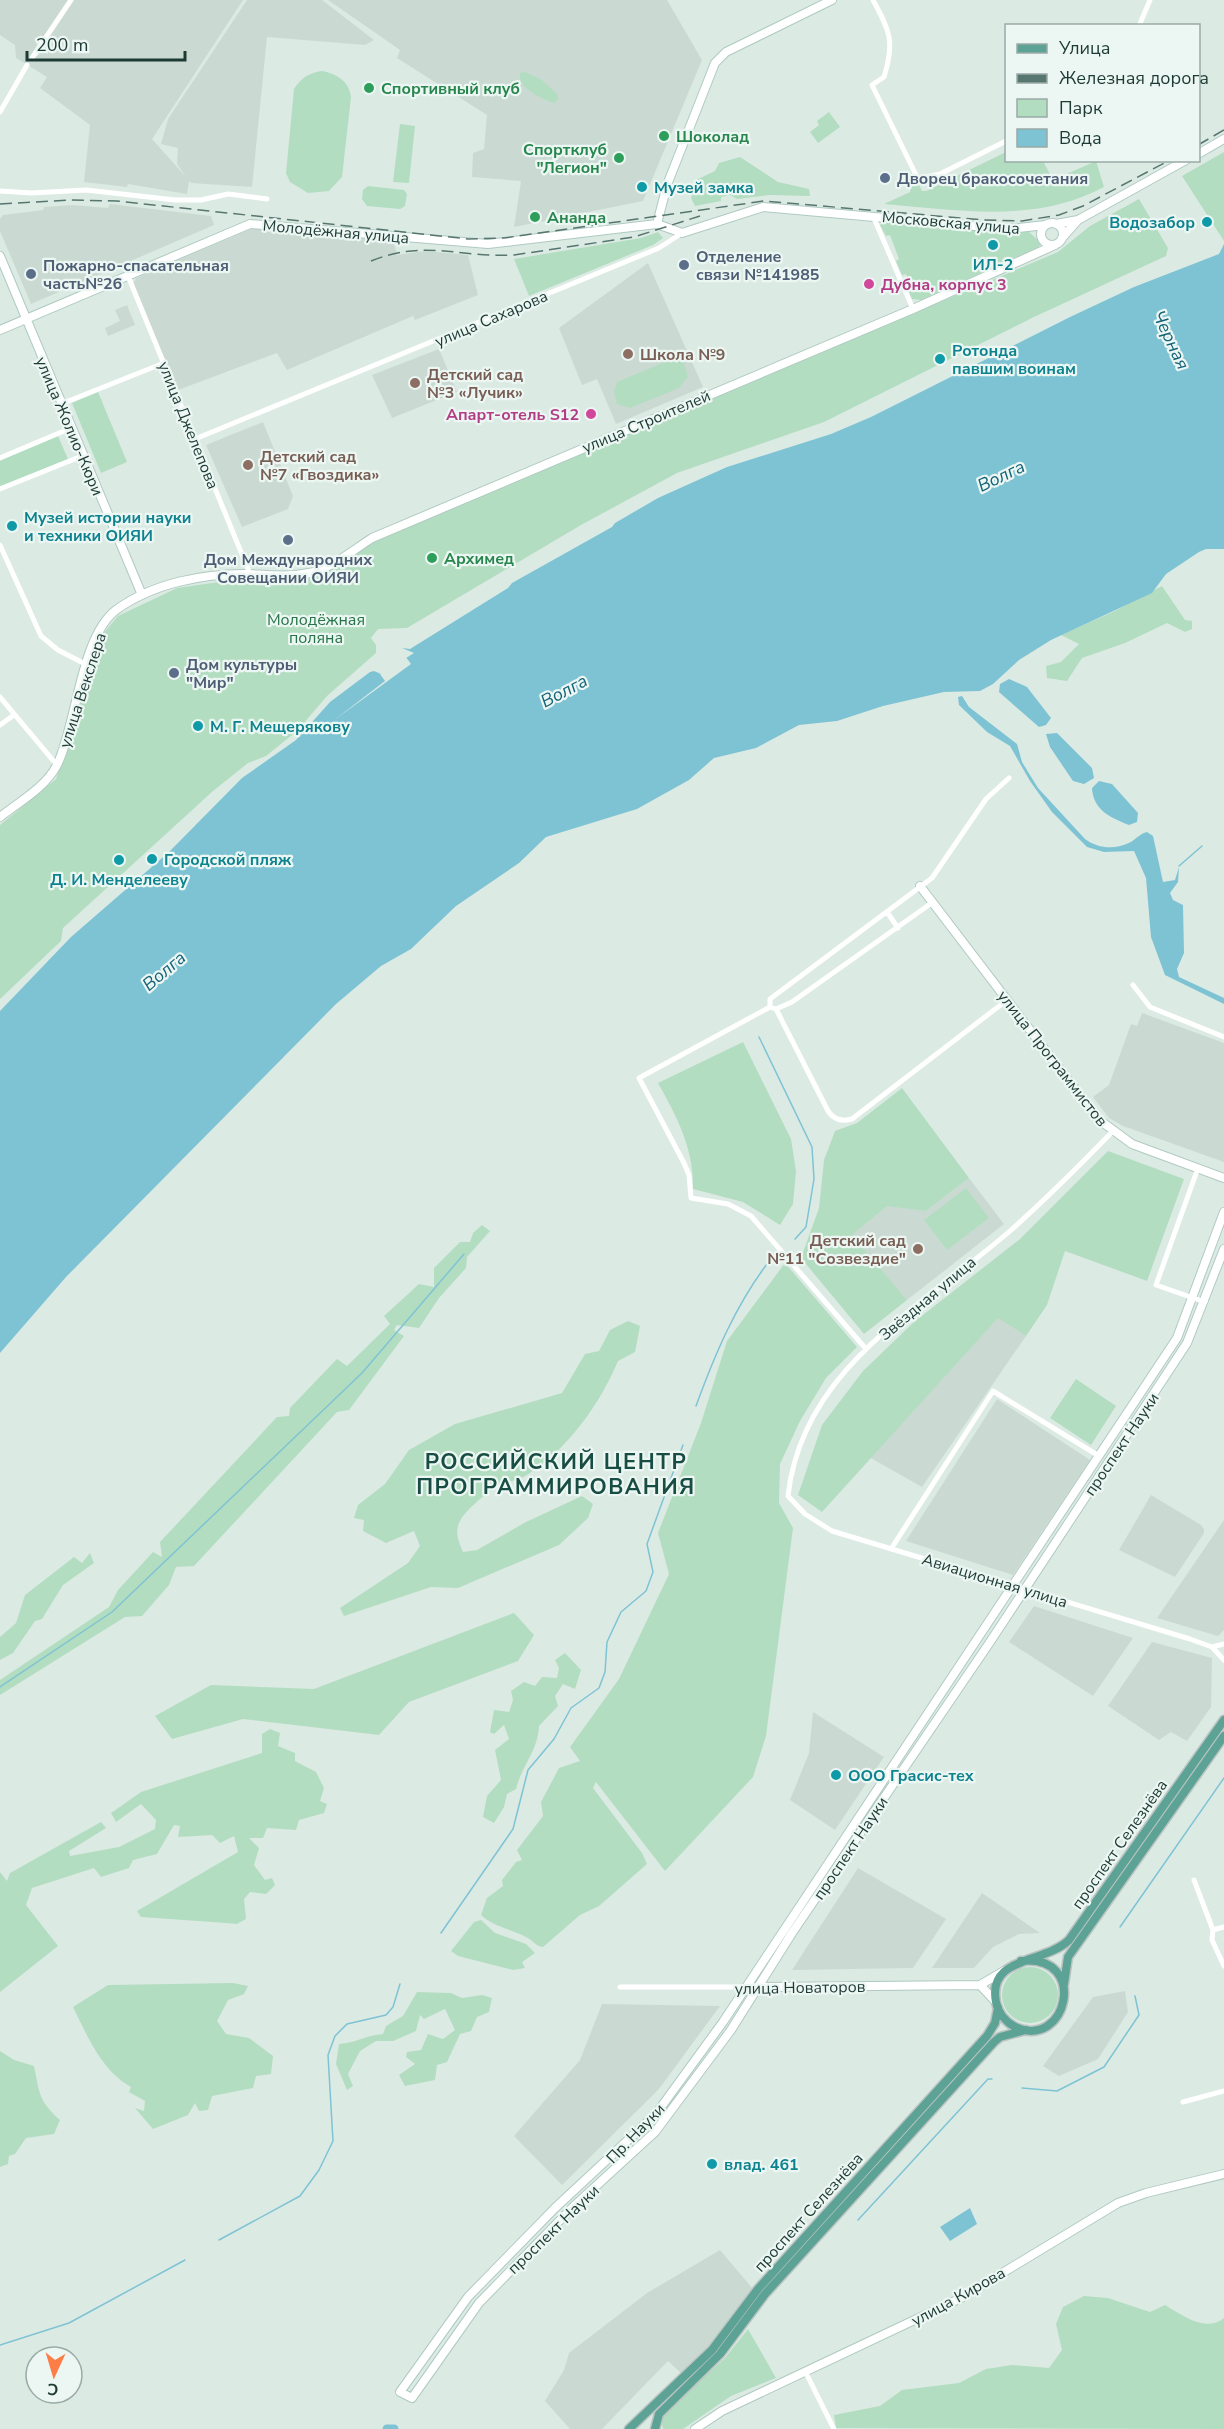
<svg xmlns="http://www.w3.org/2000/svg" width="1224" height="2429" font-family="'Nunito Sans',sans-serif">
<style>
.built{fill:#cadad3}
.green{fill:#b3ddc0}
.water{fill:#7ec3d4}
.pier{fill:#dceae4}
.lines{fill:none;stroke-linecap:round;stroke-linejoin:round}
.stream{stroke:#7ec3d4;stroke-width:1.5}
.river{stroke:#7ec3d4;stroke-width:9}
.secondary-casing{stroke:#afcac2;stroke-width:10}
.primary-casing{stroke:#bbc4c2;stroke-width:11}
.street{stroke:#fff;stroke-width:5}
.secondary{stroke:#fff;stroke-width:8}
.primary{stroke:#5da395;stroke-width:8}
.rail{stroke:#57766f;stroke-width:1.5;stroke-dasharray:12 6;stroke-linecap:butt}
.leisure-dot{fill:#2e9e5b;stroke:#ecf6f2;stroke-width:2}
.service-dot{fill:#5c6f8a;stroke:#ecf6f2;stroke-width:2}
.culture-dot{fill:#0f9aa8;stroke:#ecf6f2;stroke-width:2}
.hotel-dot{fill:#d1479c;stroke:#ecf6f2;stroke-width:2}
.education-dot{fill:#8d6e63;stroke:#ecf6f2;stroke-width:2}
.labels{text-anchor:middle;stroke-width:4.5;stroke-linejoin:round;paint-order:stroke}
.leisure-label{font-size:16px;font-weight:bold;fill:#27864d;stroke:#ecf6f2;text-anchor:start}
.service-label{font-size:16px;font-weight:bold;fill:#4e5e75;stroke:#ecf6f2;text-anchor:start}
.culture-label{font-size:16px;font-weight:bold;fill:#0d838f;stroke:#ecf6f2;text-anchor:start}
.street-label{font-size:16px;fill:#1d3a34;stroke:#ecf6f2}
.hotel-label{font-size:16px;font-weight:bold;fill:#b23c85;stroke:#ecf6f2;text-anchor:start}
.education-label{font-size:16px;font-weight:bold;fill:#785e54;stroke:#ecf6f2;text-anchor:start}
.park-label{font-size:16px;fill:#257347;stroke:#ecf6f2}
.water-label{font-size:18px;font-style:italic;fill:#146379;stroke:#ecf6f2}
.district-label{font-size:22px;font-weight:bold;letter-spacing:1.5px;fill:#184d43;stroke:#ecf6f2}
</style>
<rect width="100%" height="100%" fill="#dceae4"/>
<path class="built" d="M0 0H243L152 139 186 177 177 164 178 148 161 144 168 119 247 0H322L374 40 365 45 267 37 252 187 191 183 189 181 187 194 128 184 127 187 84 182 90 125 40 88 47 77 16 58 15 45 0 35Z
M328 0H667L702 60 643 201 514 227 521 181 472 177 473 153 484 149 487 115 397 58 400 50Z
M110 204 211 216 214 225 31 304 0 231V219L3 215 43 210 44 207 73 205 108 208Z
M263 227 393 240 397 255 425 251 468 255 478 295 415 320 413 316 287 370 277 353 178 390 133 284 136 278 251 229Z
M648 263 703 387 616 424 597 379 582 385 559 328Z
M127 305 135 325 108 336 105 328 120 321 115 310Z
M439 349 457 392 392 418 372 375Z
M263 422 293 496 288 509 242 527 206 445Z
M1142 1013 1224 1043V1162L1123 1126 1109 1118 1093 1097 1109 1085 1131 1024 1137 1026Z
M969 1178 1004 1224 907 1300 851 1235 887 1205 926 1211Z
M998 1317 1026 1336 922 1487 869 1457Z
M997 1399 1090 1460 1013 1575 906 1541Z
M1151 1495 1201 1525 1204 1529V1533L1175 1577 1119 1550Z
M1224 1520V1630L1218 1636 1157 1618Z
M1034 1606 1133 1638 1093 1696 1009 1642Z
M1152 1642 1212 1658 1211 1707 1187 1741 1171 1732 1159 1740 1108 1706Z
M813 1712 884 1757 835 1830 790 1800 809 1753Z
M858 1868 946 1919 913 1968 792 1970Z
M982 1893 1040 1933 1019 1934 993 1947 974 1968H932Z
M1125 1991 1128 2012 1098 2059 1059 2076 1043 2066 1093 1997Z
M602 2004 720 2006 659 2089 562 2185 514 2136 580 2060Z
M720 2250 753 2289 709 2347 683 2375 668 2361 602 2429H570L545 2401 564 2370 569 2353 647 2293Z"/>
<path class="green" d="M322 71C337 74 349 81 351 97L342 177 329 191 308 193 290 182 286 173 294 89C302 77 309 73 322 71Z
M525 72 542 80 558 95V100L554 103C542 99 517 88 520 73Z
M829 112 840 127 818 143 810 132 819 125 817 121Z
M400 124 415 126 409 183 393 182Z
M1006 152V160L1043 161 1053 180 1096 161 1104 187C1035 224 959 210 884 204L910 192 912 185H919L922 191H926Z
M1224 152V241L1182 176Z
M740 157 778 182 809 189 810 196 769 195 737 199 730 195 721 197V201L695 206 691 198 698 179 715 171 719 163Z
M368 186 404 190 407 194 405 206 400 209 367 206 362 199 363 190Z
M1139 199 1168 248 1166 256 1034 317 824 422 677 473 581 525 407 628 378 629 371 638 376 645V653L327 696 297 731 266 756 248 763 213 791 63 928 61 941 0 999V825L56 779 103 634 118 616 177 588 240 579 307 577 330 570 375 541 1058 252 1090 226Z
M884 222 1029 232 1041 243 1039 247 921 300 912 299 909 292 911 288 906 274 902 275 896 261 899 259 890 235 886 236 880 225Z
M658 232 663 238 653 245 529 296 514 259 641 238Z
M677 357 683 360 688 377 679 388 630 408 617 404 614 392 617 382Z
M98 392 127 462 101 473 72 403Z
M58 436 68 459 0 487V460Z
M1162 586 1185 620 1192 621V629L1185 632 1167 623 1125 643 1082 658 1067 681 1047 678 1046 666 1061 662 1079 644 1061 635 1115 611Z
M743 1042 791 1139 796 1171 793 1204 780 1225 743 1202 693 1189C694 1149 677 1117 658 1083Z
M902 1088 969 1178 926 1211 887 1206 852 1235 907 1300 864 1334 801 1258 819 1208 824 1160 835 1131 857 1123Z
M1108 1151 1184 1179 1147 1281 1065 1251 1047 1305 1026 1336 998 1318 822 1512 798 1495 822 1425 863 1371 914 1322 1020 1239Z
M966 1188 989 1218 947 1250 924 1220Z
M482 1225 490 1231 467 1257 466 1268 439 1298 419 1328 397 1325 394 1330 404 1336 349 1410 337 1412 194 1566 176 1567 169 1585 142 1616 125 1617 0 1695V1680L109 1607 118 1590 153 1552 162 1557 160 1542 277 1417 289 1416 290 1408 337 1359 347 1366 390 1324 384 1316 419 1284 434 1287V1268L460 1242H470L473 1233Z
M785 1263 857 1347 826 1378 800 1421 780 1464 779 1503 793 1528 766 1736 753 1777 665 1871 596 1782 593 1788 642 1853 647 1864 599 1906 580 1915 543 1947C535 1946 533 1940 526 1937 511 1929 494 1927 481 1915L487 1898 503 1886 502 1880 516 1862 522 1860 517 1850 543 1816 541 1802 559 1768 580 1761 570 1747 619 1679 669 1574 658 1533 701 1423 727 1341Z
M628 1321 640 1326 635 1352 618 1361C600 1404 567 1450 527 1475 517 1481 503 1482 493 1489 483 1496 465 1511 460 1521 454 1532 459 1542 463 1552L477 1550 526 1522 582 1496 593 1504 588 1518 559 1545 458 1588 431 1587 344 1616 340 1608 408 1563 420 1546 414 1531 386 1543 363 1531 364 1520 354 1518 358 1505 385 1484 409 1450 455 1424 562 1393 585 1354 599 1351 610 1330Z
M1076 1379 1116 1406 1091 1445 1050 1418Z
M90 1553 94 1563 63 1585 42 1619 35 1621 13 1653 0 1660V1637L16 1623 25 1595 74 1557 82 1563Z
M514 1613 534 1635 518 1661 409 1702 379 1735 243 1719 172 1739 155 1716 211 1685 314 1689Z
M565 1653 581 1670 575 1689 563 1684 555 1696 558 1706 539 1726C538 1751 522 1765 516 1789L507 1794 504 1807 494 1823 483 1817 487 1796 501 1780 495 1750 509 1739 504 1725 494 1734 490 1732 494 1710 509 1712 513 1700 511 1691 524 1682 535 1686 542 1677 557 1678 559 1668 555 1660Z
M270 1729 280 1733 278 1746 295 1753V1761L316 1772 324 1788 320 1801 327 1804 324 1813 299 1820 296 1830 267 1828 263 1838H249L259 1848 254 1865 265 1880 272 1878 275 1885 266 1894 250 1892 244 1899 246 1919 237 1924 226 1923 141 1917 137 1911 238 1852 234 1836 220 1843 212 1835 178 1837 180 1826 174 1825 157 1854 133 1860 129 1868 101 1877 94 1868 32 1888 26 1905 58 1946 0 1992V1872L7 1881 10 1873 101 1822 106 1828 69 1851 70 1856 119 1847 155 1829 156 1820 141 1804 116 1822 111 1813 141 1792 262 1753V1734Z
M481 1920 495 1933 526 1944 535 1953 522 1962 525 1968 513 1970 458 1956 451 1951 474 1922Z
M1002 1995a28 28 0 1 1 56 0a28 28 0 1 1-56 0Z
M233 1983 248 1986 244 1994 228 2000 217 2021 226 2034 249 2038 273 2056 271 2074 256 2076 253 2088 212 2096 208 2110 199 2111 195 2103 188 2115 153 2129 135 2108 144 2111 145 2101 129 2092 131 2087C101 2070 88 2037 73 2007L108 1985Z
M417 1992 451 1993 462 1998 482 1995 492 1998 489 2012 477 2017 471 2031 460 2034 447 2062 437 2065 435 2080 405 2086 399 2075 415 2064 406 2057 407 2052 421 2050 428 2034 443 2039 455 2030 445 2009 424 2019 420 2015 416 2031 393 2041H376L360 2051 348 2074 353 2086 347 2090 336 2064 339 2044C355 2043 367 2035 383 2034L386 2026 403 2016Z
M0 2051 14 2060 34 2066C40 2094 38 2100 60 2120L54 2134 26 2138 15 2154 9 2156 8 2164 0 2167Z
M1084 2296 1108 2298 1150 2312 1165 2305C1182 2315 1205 2333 1224 2318V2429L836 2428 834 2415 880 2406 902 2390 959 2383 986 2369 1012 2365 1049 2368 1062 2350 1056 2324 1063 2307Z
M748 2329 776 2378 731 2396 683 2429H663L661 2419 665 2412 724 2359Z"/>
<path class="water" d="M1224 244V549H1206L1199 552 1166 574 1152 593 1051 640 1019 660 993 684 980 691 944 692 883 706 837 721 799 725 756 748 714 758 689 780 637 809 546 837 519 863 456 906 411 949 381 966 336 1004 66 1277 0 1353V1011L71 937 169 852 242 778 296 740 330 702 370 672 374 671 381 674 414 653 402 648 410 649 508 588 512 583 612 527 615 523 658 498 727 467 831 434 871 417 1070 317 1134 287 1219 254Z
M1009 679 1027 687 1051 718 1046 725 1039 727 999 692 1000 684Z
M962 696 969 707 1017 744 1022 762 1038 788 1085 839C1099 849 1115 850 1131 842 1137 838 1140 834 1147 832L1153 836 1163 882 1175 880 1179 867 1178 882 1170 893 1173 900 1183 905 1184 953 1177 969 1179 977 1224 998V1004L1165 975 1151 937 1146 878 1134 851 1104 852 1087 847 1052 812 1030 781 1010 746 987 732 959 705 958 697Z
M1057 733 1092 768 1094 778 1084 784 1073 781 1050 747 1046 734Z
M1099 781 1112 784 1138 813 1137 822 1129 825C1111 818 1093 810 1092 788Z
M970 2208 977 2224 950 2241 940 2227Z"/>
<path class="pier" d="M405 656 411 664 333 721 385 681 380 674Z"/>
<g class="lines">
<path class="stream" d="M1179 866 1202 846
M759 1037 812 1147 814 1179 806 1227 795 1239
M696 1406C715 1354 736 1304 770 1260
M0 1687 112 1612 362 1373 464 1254
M1120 1927 1224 1778
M441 1933 513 1829 528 1770 554 1739 571 1708 599 1688 605 1672 607 1642 621 1612 646 1591 653 1572 647 1544 683 1445
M1022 2088 1057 2091 1104 2067 1139 2015 1135 1996
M858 2220 988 2079H992
M219 2240 300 2196 319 2170 333 2141 328 2055 335 2036 347 2024 386 2015 393 2007 400 1984
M0 2345 69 2323 185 2260"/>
<path class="river" d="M387 2429H394"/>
<g class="secondary-casing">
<path id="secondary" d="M1198 154 1224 139
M1041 234a11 11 0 1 1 22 0a11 11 0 1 1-22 0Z
M657 224 682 233 763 207 1008 229 1046 225
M657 224 667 185 715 63 726 52 832 0
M1056 224 1078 220 1186 160
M1062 238 1078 220
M0 256 142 595
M0 330 250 224 488 244 657 224
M0 817C19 802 46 787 57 765 77 724 80 638 116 610 153 583 205 573 250 574 270 575 289 577 309 573 332 568 352 551 372 538L913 309 1055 245
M920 886 1098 1119 1132 1144 1224 1178
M1224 1212 1177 1338 723 2022 656 2114 555 2208 468 2297 400 2392 412 2398 479 2303 572 2208 655 2132 731 2030 792 1933 990 1642 1187 1343 1224 1249
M980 1985 996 2002
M756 1987 980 1985 1004 1971
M695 2429 722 2411 961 2298 1118 2203 1146 2193 1224 2174"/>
</g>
<g class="primary-casing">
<path id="primary" d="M1021 1961C1090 1954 1067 2051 1015 2027 1006 2022 998 2013 996 2002 987 1956 1044 1964 1069 1940L1224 1720
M1064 1984 1068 1957 1224 1736
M629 2429 712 2350 758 2289 987 2036 995 2023 998 2008
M655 2429 659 2414 720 2354 765 2294 994 2042 1000 2037 1026 2030"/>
</g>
<path class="street" d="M873 0C890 31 895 42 884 77L872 85 918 179 940 174 1006 141
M1139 26 1150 0
M32 58 71 0
M0 112 27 65
M0 191 31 193 86 190 175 200H201L228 194 267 199
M873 216 913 309
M128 276 250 574
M61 404 164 363
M195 439 659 248 682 233
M0 458 71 428
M0 489 82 456
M0 545 41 636 58 650 87 665
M0 697 57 765
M0 725 14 715
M887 912 898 928
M1133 985 1150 1007 1224 1037
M1007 1000 852 1119C842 1122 834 1120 828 1111L776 1009 770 1007V999L932 878 986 799 1009 778
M770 1007 639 1078 684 1163 689 1175 691 1198 728 1204 751 1216 866 1349
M776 1009 792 1002 933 902
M1112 1132C1079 1166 1045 1200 1010 1231 922 1307 802 1368 788 1496L805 1514 832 1531 1190 1639 1212 1647 1224 1660
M1198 1168 1156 1285 1205 1302
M891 1549 993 1391 1099 1456
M1212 1647 1224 1644
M1194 1880 1213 1930 1212 1940 1224 1966
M1213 1930 1224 1927
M620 1987H746
M1183 2102 1224 2091
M806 2373 834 2429"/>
<use href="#secondary" class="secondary"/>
<use href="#primary" class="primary"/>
<path class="rail" d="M1198 145 1224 130
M0 204 71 200 117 201 468 239 504 238 764 201 984 220 1022 221 1059 215 1083 206 1170 160
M371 261C425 239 460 258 514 255L634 237 700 216"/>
</g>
<g class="leisure-dot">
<circle cx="369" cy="88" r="6"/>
<circle cx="664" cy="136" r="6"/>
<circle cx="619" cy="158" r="6"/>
<circle cx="535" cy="217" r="6"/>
<circle cx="432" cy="558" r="6"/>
</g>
<g class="service-dot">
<circle cx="885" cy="178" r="6"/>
<circle cx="684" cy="265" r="6"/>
<circle cx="31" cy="274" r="6"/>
<circle cx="288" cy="540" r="6"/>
<circle cx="174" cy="673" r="6"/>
</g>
<g class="culture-dot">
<circle cx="642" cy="187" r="6"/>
<circle cx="1207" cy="222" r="6"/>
<circle cx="993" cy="245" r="6"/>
<circle cx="940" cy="359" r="6"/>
<circle cx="12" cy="526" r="6"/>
<circle cx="198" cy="726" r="6"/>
<circle cx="152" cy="859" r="6"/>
<circle cx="119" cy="860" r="6"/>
<circle cx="836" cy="1775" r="6"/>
<circle cx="712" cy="2164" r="6"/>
</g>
<g class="hotel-dot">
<circle cx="869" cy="284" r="6"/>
<circle cx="591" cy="414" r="6"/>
</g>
<g class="education-dot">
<circle cx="628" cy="354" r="6"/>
<circle cx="415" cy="383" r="6"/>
<circle cx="248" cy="465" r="6"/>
<circle cx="918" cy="1249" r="6"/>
</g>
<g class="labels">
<g class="leisure-label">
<text x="381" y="94">Спортивный клуб</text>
<text x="676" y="142">Шоколад</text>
<text x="607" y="155" text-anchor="end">Спортклуб<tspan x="607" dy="18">"Легион"</tspan></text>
<text x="547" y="223">Ананда</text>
<text x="444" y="564">Архимед</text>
</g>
<g class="service-label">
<text x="897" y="184">Дворец бракосочетания</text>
<text x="696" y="262">Отделение<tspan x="696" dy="18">связи №141985</tspan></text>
<text x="43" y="271">Пожарно-спасательная<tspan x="43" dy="18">часть№26</tspan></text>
<text x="288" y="565" text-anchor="middle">Дом Международних<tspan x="288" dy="18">Совещании ОИЯИ</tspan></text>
<text x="186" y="670">Дом культуры<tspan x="186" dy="18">"Мир"</tspan></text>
</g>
<g class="culture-label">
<text x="654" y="193">Музей замка</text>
<text x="1195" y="228" text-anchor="end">Водозабор</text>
<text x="993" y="270" text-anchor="middle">ИЛ-2</text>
<text x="952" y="356">Ротонда<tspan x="952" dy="18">павшим воинам</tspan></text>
<text x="24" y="523">Музей истории науки<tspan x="24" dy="18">и техники ОИЯИ</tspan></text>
<text x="210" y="732">М. Г. Мещерякову</text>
<text x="164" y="865">Городской пляж</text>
<text x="119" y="885" text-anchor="middle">Д. И. Менделееву</text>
<text x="848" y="1781">ООО Грасис-тех</text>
<text x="724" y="2170">влад. 461</text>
</g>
<g class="street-label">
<text transform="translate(951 222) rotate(5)" y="6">Московская улица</text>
<text transform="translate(336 231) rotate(5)" y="6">Молодёжная улица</text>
<text transform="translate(491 318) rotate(-23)" y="6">улица Сахарова</text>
<text transform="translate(646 421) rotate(-23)" y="6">улица Строителей</text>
<text transform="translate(189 425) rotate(68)" y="6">улица Джелепова</text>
<text transform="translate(70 426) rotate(67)" y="6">улица Жолио-Кюри</text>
<text transform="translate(82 690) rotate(-72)" y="6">улица Векслера</text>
<text transform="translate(1053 1058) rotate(52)" y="6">улица Программистов</text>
<text transform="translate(927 1298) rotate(-40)" y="6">Звёздная улица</text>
<text transform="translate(1121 1444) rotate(-56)" y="6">проспект Науки</text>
<text transform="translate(995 1580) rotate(17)" y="6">Авиационная улица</text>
<text transform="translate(1119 1844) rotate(-55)" y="6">проспект Селезнёва</text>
<text transform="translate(850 1848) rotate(-56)" y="6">проспект Науки</text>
<text transform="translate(800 1987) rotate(-1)" y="6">улица Новаторов</text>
<text transform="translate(635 2133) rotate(-46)" y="6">Пр. Науки</text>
<text transform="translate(808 2212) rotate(-48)" y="6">проспект Селезнёва</text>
<text transform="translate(553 2229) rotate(-44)" y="6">проспект Науки</text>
<text transform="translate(958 2296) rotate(-29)" y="6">улица Кирова</text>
</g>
<g class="hotel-label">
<text x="881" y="290">Дубна, корпус 3</text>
<text x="579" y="420" text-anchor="end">Апарт-отель S12</text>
</g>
<g class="education-label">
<text x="640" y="360">Школа №9</text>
<text x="427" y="380">Детский сад<tspan x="427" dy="18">№3 «Лучик»</tspan></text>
<text x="260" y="462">Детский сад<tspan x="260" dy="18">№7 «Гвоздика»</tspan></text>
<text x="906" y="1246" text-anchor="end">Детский сад<tspan x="906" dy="18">№11 "Созвездие"</tspan></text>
</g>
<g class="park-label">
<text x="316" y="625">Молодёжная<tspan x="316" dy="18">поляна</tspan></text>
</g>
<g class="water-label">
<text transform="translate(1171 340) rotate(65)" y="6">Черная</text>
<text transform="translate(1001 476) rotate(-26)" y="6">Волга</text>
<text transform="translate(564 691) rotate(-28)" y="6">Волга</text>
<text transform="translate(164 971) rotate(-40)" y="6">Волга</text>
</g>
<g class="district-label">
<text x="556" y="1469">РОССИЙСКИЙ ЦЕНТР<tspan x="556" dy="25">ПРОГРАММИРОВАНИЯ</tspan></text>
</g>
</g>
<rect x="1005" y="24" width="195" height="138" fill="#ecf6f2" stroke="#99aba6" stroke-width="1.5"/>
<rect x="1017" y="44" width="30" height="9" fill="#5da395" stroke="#99aba6" stroke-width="1.5"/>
<text x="1059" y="54" font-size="18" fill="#1d3a34">Улица</text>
<rect x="1017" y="74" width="30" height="9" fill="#57766f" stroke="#99aba6" stroke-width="1.5"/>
<text x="1059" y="84" font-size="18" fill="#1d3a34">Железная дорога</text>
<rect x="1017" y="99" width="30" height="18" fill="#b3ddc0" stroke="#99aba6" stroke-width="1.5"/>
<text x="1059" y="114" font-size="18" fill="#1d3a34">Парк</text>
<rect x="1017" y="129" width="30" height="18" fill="#7ec3d4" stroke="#99aba6" stroke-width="1.5"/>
<text x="1059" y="144" font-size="18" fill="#1d3a34">Вода</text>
<g transform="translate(54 2375) rotate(184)"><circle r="28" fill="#ecf6f2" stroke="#99aba6" stroke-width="1.5"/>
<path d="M0-4.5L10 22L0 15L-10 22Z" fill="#fd7d47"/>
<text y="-9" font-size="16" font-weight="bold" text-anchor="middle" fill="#1d3a34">С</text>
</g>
<path d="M27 51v9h158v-9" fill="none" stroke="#1d3a34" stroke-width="3"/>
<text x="36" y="51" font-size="18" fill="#1d3a34" stroke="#ecf6f2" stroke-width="4.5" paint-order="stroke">200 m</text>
</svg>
